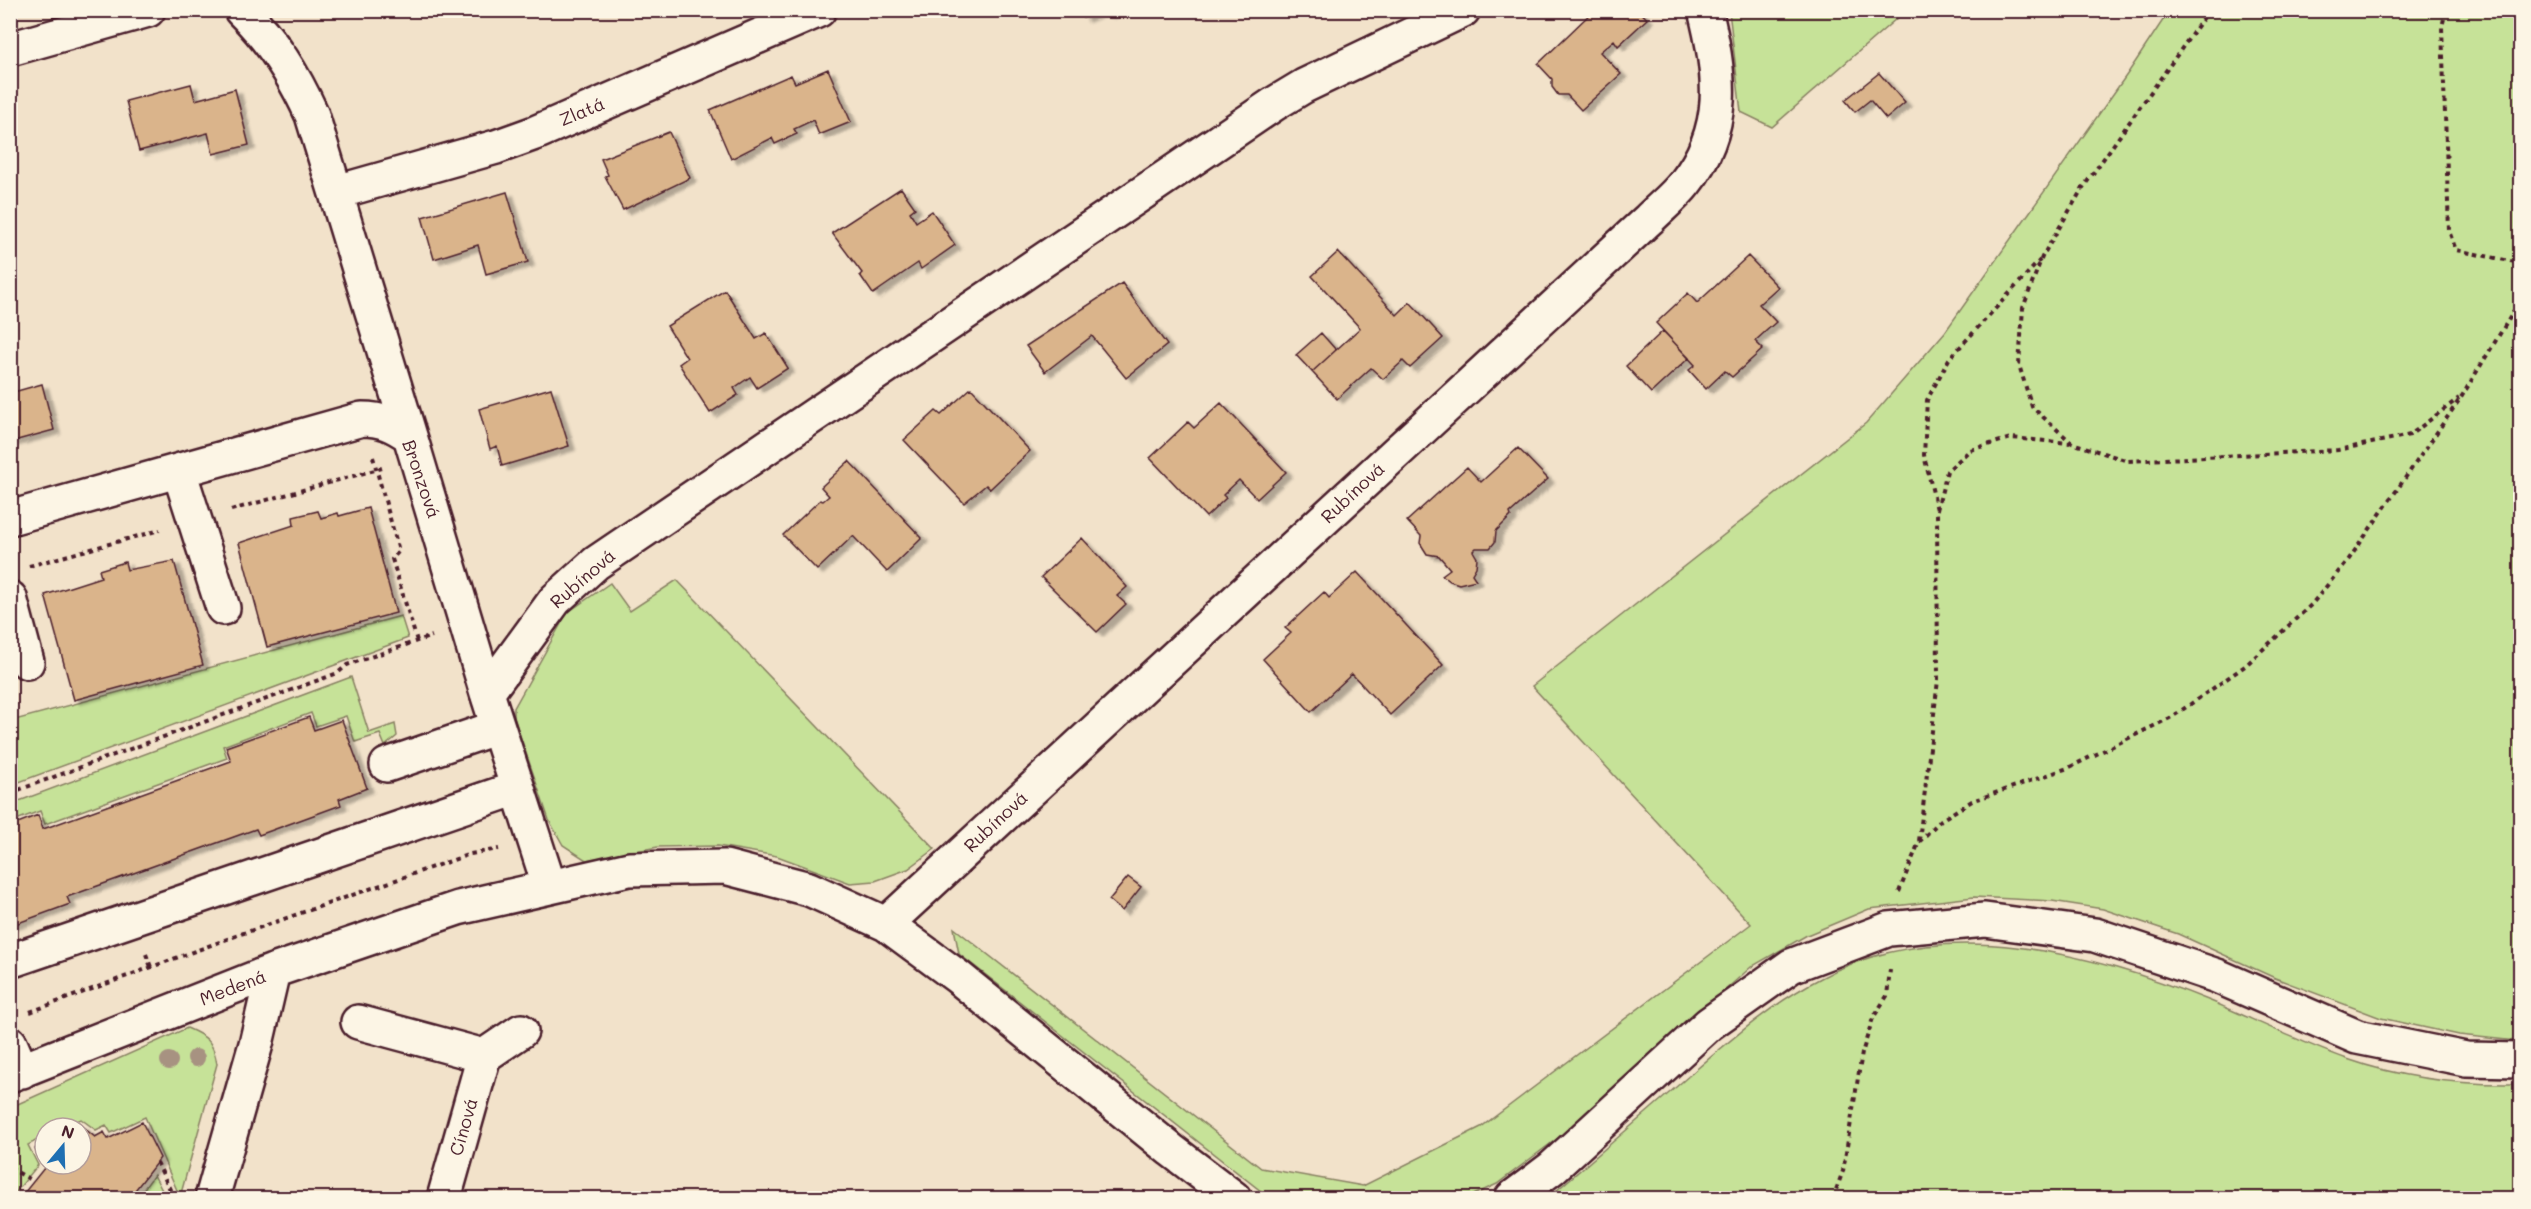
<svg xmlns="http://www.w3.org/2000/svg" width="2531" height="1209" font-family="Mali,sans-serif">
<style>
.green{fill:#c6e298;stroke:#888062;stroke-width:1.5}
.building{fill:#dab48b;stroke:#4a1f2b;stroke-width:1.5;filter:url(#shadow)}
.lines{fill:none;stroke-linecap:round;stroke-linejoin:round}
.minor-casing{stroke:#4a1f2b;stroke-width:38}
.path{stroke:#4a1f2b;stroke-width:4;stroke-dasharray:4.5 4.5;stroke-linecap:butt}
.minor{stroke:#fcf5e5;stroke-width:33}
.tree{fill:#a79281}
.labels{text-anchor:middle;stroke-width:5;stroke-linejoin:round;paint-order:stroke}
.street-label{font-size:18px;fill:#4a1f2b;stroke:#fcf5e5}
</style>
<defs>
<filter id="shadow"><feDropShadow dx="6" dy="4" stdDeviation="1.5" flood-color="#0004"/></filter>
</defs>
<rect width="100%" height="100%" fill="#f2e2ca"/>
<filter id="ink" filterUnits="userSpaceOnUse"><feTurbulence type="fractalNoise" baseFrequency=".0167" numOctaves="2"/><feDisplacementMap in="SourceGraphic" scale="12" xChannelSelector="R" yChannelSelector="G"/><feConvolveMatrix kernelMatrix="1 2 1 2 8 2 1 2 1" color-interpolation-filters="sRGB"/></filter>
<g filter="url(#ink)">
<path class="green" d="M1729 11V10L1905 11 1772 127 1741 112Z
M2169 11H2520V1198H1548C1593 1159 1638 1120 1683 1081 1727 1043 1769 1005 1821 978 1942 913 2094 953 2213 1002 2257 1021 2302 1043 2347 1059 2401 1078 2460 1085 2517 1084L2516 1041 2459 1035 2381 1018 2275 978 2178 934 2103 909 2052 901 1974 897 1869 909 1807 935 1751 967 1566 1132 1497 1184 1467 1198H1273L1266 1195 959 954 954 928 1261 1168 1363 1186 1481 1127 1751 924 1532 686 1866 423 1945 332 2128 73Z
M677 580 935 849 908 869 875 881 850 883 777 856 718 846 658 847 586 860 563 845 549 820 514 718V708L567 613 610 583 630 611Z
M401 616 408 638 11 785V721Z
M351 677 369 733 395 724 397 736 385 746 380 734 355 742 346 716 316 726 311 713 223 746 227 758 45 824 40 811 11 822V804Z
M187 1028C208 1037 213 1041 217 1064L180 1197 145 1117 111 1133 106 1125 96 1130 81 1119 62 1128H45V1136L28 1145 38 1165 11 1198V1107Z
M154 1175 166 1198H137Z"/>
<path class="building" d="M1080 10H1117L1109 14 1100 11 1083 18Z
M1597 10H1639L1647 19 1618 46 1614 40 1600 52 1621 74 1581 110 1567 95H1558L1552 87V79L1538 64 1592 12 1594 14Z
M828 69 851 122 819 135 813 120 794 129 797 134 775 144 772 138 731 159 710 110 791 75 795 83Z
M1879 73 1905 103 1886 119 1870 100 1855 112 1845 100Z
M191 84 195 100 235 89 249 145 213 154 208 133 139 151 126 101Z
M669 132 690 178 623 210 605 176 608 175 601 159Z
M901 188 915 208 910 212 916 222 932 211 955 245 921 269 918 263 873 294 860 275 862 273 832 233Z
M507 192 528 262 486 274 478 245 434 259 422 217Z
M1338 252 1397 315 1410 302 1443 338 1410 368 1403 361 1383 379 1371 368 1337 399 1312 372 1360 328 1312 276Z
M1748 256 1778 287 1759 304 1776 322 1755 341 1763 349 1732 377 1725 371 1706 389 1689 370 1695 365 1656 323 1688 293 1697 303Z
M1122 283 1167 345 1126 378 1092 336 1045 372 1026 346Z
M725 290 756 339 766 333 788 368 757 388 750 377 734 388 738 395 710 413 679 364 687 358 667 326Z
M1663 331 1689 358 1651 393 1626 366Z
M1321 333 1336 350 1312 372 1296 355Z
M42 384 54 430 10 442V393Z
M551 388 569 446 502 466 497 446 490 449 479 409Z
M971 388 1030 451 990 489 986 485 964 503 904 440 936 411 941 415Z
M1221 403 1286 472 1257 499 1239 480 1223 495 1226 498 1206 517 1150 458 1188 422 1194 428Z
M1518 448 1548 479 1510 513 1511 516 1496 531 1495 542 1490 548H1476L1473 551 1477 558 1476 567 1472 574 1476 580 1459 584 1450 581 1442 575 1450 569 1439 556 1427 554 1420 543 1421 536 1407 521 1467 467 1481 482Z
M849 461 922 538 887 572 853 536 817 570 783 535 820 500 823 501 829 496 821 487Z
M368 508 396 613 267 647 239 543 294 525 293 517 318 511 321 518 338 513 339 516Z
M1082 538 1127 587 1117 596 1126 604 1097 632 1041 577Z
M174 561 203 665 74 700 45 595 101 577 99 570 125 562 127 570Z
M1357 572 1443 665 1390 715 1352 674 1311 712 1263 659 1291 633 1285 628 1324 592 1329 598Z
M309 717 314 730 342 720 367 788 339 799 341 805 259 835 256 829 67 897 70 904 10 926V826L38 815 43 829 231 761 226 747Z
M1128 877 1141 887 1122 911 1109 900Z
M142 1122 160 1158 129 1198H20L45 1167 35 1149 45 1144V1164H81V1128H75L80 1125 95 1137 104 1132 108 1139Z"/>
<g class="lines">
<g class="minor-casing">
<path id="minor" d="M241 10C273 41 294 75 312 115L410 436
M10 49 148 10
M337 192 496 147 535 133 819 10
M179 471 223 608
M10 518 362 419C382 419 394 425 410 436L487 693 549 885
M10 598 27 662
M487 693 555 600 596 563 1274 104 1304 86 1463 10
M387 765 498 727
M886 924 1649 219C1661 207 1675 196 1685 183 1728 129 1721 73 1705 10
M10 961 517 788
M358 1022 484 1056
M10 1043 22 1071
M10 1075 273 971 458 908 629 869 725 867 809 889 886 924 958 977 1171 1150 1234 1198
M212 1198 256 1044 273 971
M444 1198 484 1056 521 1031
M1512 1198 1552 1168 1709 1024 1791 966 1889 929 1985 920 2095 935 2217 976 2357 1037 2466 1059 2520 1060"/>
</g>
<path class="path" d="M2209 10 2082 189 2042 257 2023 308 2019 365 2032 407 2072 443 2128 461 2338 450 2410 435 2459 398
M2446 10 2442 27 2449 231 2456 250 2520 263
M373 457 399 551 392 559 417 641
M231 510 382 468
M1937 510 1947 471 1970 450 2011 438 2070 443
M29 566 160 530
M10 793 338 673 347 665 432 636
M1919 841 1938 680 1937 510 1924 455 1927 400 1949 359 2040 260
M1899 892 1919 842 1941 820 1972 801 2068 768 2172 717 2245 666 2311 605 2349 559 2462 396 2520 301
M146 954 151 967
M30 1012 241 934 470 854 499 849
M157 1162 174 1198
M10 1168 33 1181
M1833 1198 1843 1171 1862 1053 1873 1018 1887 996 1890 970"/>
<use href="#minor" class="minor"/>
</g>
<g class="tree">
<circle cx="196" cy="1058" r="9"/>
<circle cx="169" cy="1061" r="9"/>
</g>
</g>
<g class="labels">
<g class="street-label">
<text transform="translate(582 112) rotate(-23)" y="6">Zlatá</text>
<text transform="translate(421 479) rotate(71)" y="6">Bronzová</text>
<text transform="translate(1353 493) rotate(-43)" y="6">Rubínová</text>
<text transform="translate(583 579) rotate(-41)" y="6">Rubínová</text>
<text transform="translate(996 822) rotate(-43)" y="6">Rubínová</text>
<text transform="translate(233 988) rotate(-21)" y="6">Medená</text>
<text transform="translate(464 1127) rotate(-74)" y="6">Cínová</text>
</g>
</g>
<rect width="2531" height="1209" fill="none" stroke="#fcf5e5" stroke-width="36"/>
<rect x="18" y="18" width="2495" height="1173" fill="none" stroke="#4a1f2b" stroke-width="2" filter="url(#ink)"/>
<g transform="translate(63 1146) rotate(19)"><circle r="28" fill="#fcf5e5" stroke="#b59f9b" stroke-width="1.5"/>
<path d="M0-4.5L10 22L0 15L-10 22Z" fill="#1f6fb2"/>
<text y="-9" font-size="16" font-weight="bold" text-anchor="middle" fill="#4a1f2b">N</text>
</g>
</svg>
